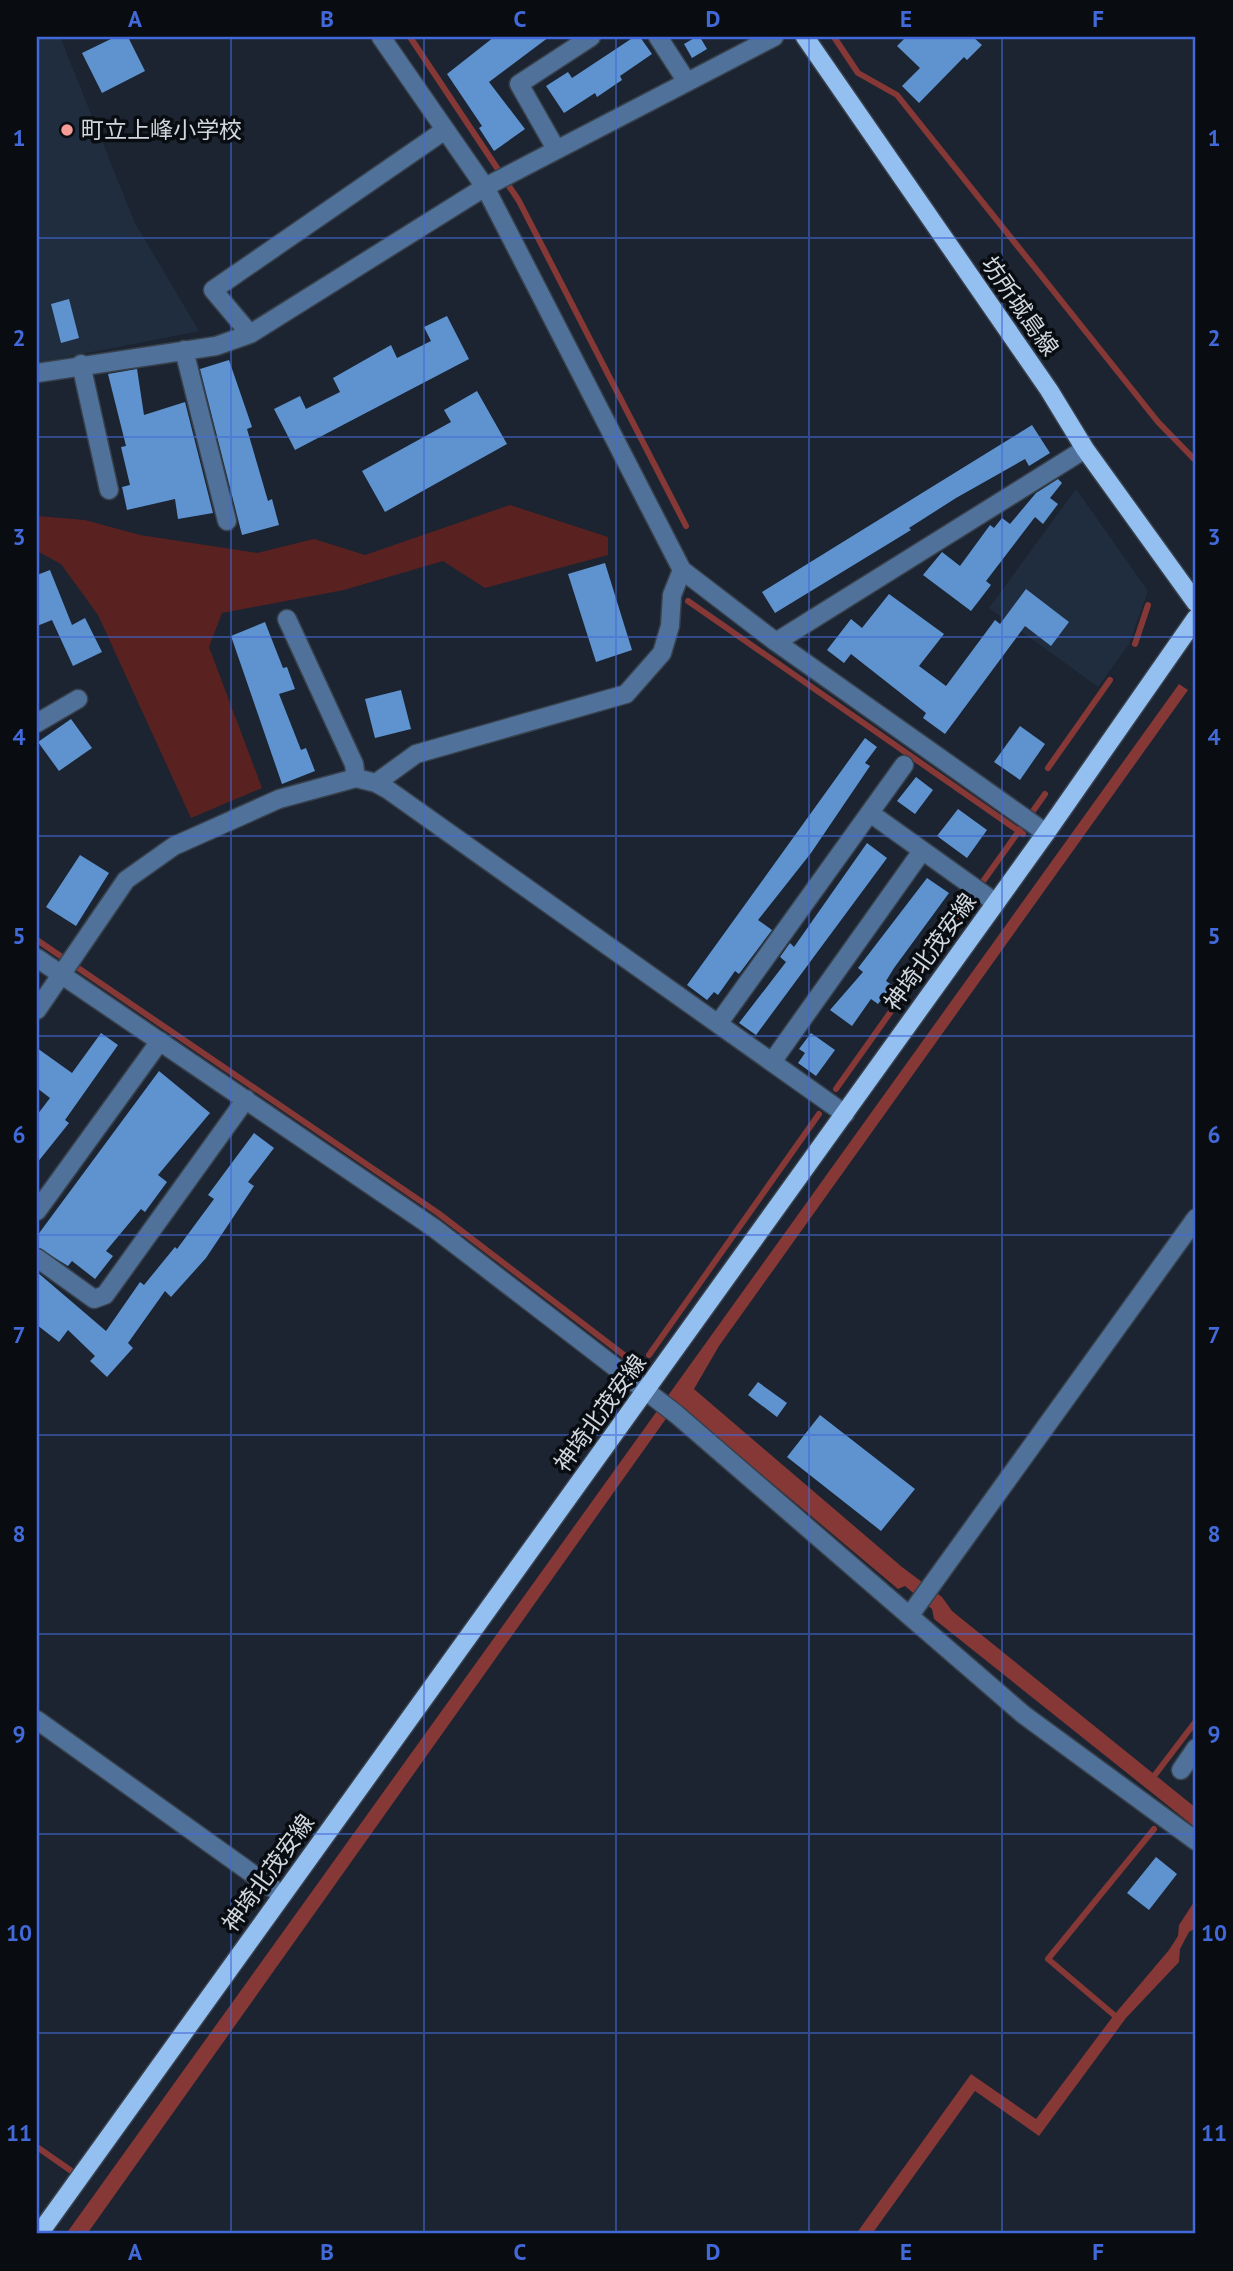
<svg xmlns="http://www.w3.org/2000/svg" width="1233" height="2271" font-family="'PT Sans','Noto Sans JP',sans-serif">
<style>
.built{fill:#202d3e}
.green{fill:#5a2121}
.water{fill:#853836}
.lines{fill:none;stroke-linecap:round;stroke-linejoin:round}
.stream{stroke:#853836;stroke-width:6}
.building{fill:#5f93d0}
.minor-casing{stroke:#38414c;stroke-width:21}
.major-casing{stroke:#38414c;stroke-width:21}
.minor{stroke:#4f719a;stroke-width:18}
.major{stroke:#94bff1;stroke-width:18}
.grid{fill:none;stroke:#4169d9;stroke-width:2;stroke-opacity:0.55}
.poi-dot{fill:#f59c96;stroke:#090d12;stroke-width:2.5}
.labels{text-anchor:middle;stroke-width:7;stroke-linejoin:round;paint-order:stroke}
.poi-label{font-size:23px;fill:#d0d7de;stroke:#090d12;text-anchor:start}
.street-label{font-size:23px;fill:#d0d7de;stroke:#090d12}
.neatline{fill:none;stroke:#4169d9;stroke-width:2.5}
.grid-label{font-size:23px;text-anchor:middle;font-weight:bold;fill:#4169d9}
</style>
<rect width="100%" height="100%" fill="#1b2430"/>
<path class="built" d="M37 37H60L135 223 199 331 37 363Z
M1076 489 1148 591 1129 644 1098 687 989 608Z"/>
<path class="green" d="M510 505 608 537V555L485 588 443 561 344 590 222 613 209 647 262 788 191 818 98 615 61 564 37 551V516L85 520 140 535 257 553 314 539 365 555Z"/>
<path class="water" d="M1179 684 1188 690 719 1346 694 1389 902 1567 942 1597 952 1611 1196 1808V1828L934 1619 932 1609 905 1586 898 1589 679 1405 675 1406 87 2234H66Z
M1196 1899V1928L1189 1932 1180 1949 1179 1962 1126 2018 1039 2136 975 2091 872 2234H856L971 2074 1036 2119 1114 2015 1169 1950 1178 1936 1179 1925Z"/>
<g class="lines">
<path class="stream" d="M410 37 519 201 686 526
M834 37 858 73 897 95 1158 422 1196 461
M688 601 1023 834
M1135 644 1148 605
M1048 768 1110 680
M1033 811 1045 794
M984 880 1021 828
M37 940 438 1213 637 1365
M836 1089 970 900
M649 1355 819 1114
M1151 1780 1196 1721
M1114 2015 1048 1959 1154 1829
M37 2147 70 2170"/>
</g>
<path class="building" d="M115 37H128L145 71 102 93 82 53Z
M494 37H549L489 82 525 129 494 151 479 128 482 126 447 74Z
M634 37H640L652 54 620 76 622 80 597 97 595 93 564 113 546 86 568 72 572 78Z
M696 37H700L707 49 692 58 684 44Z
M906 37H973L982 45 967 60 964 57 919 103 902 86 920 68 897 46Z
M69 299 79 338 61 343 51 304Z
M447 316 469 359 295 450 274 409 300 396 306 409 340 392 333 378 391 345 397 358 431 341 424 327Z
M229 360 252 427 247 429 268 501 272 499 279 525 242 535 200 369Z
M137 369 144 415 185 402 213 513 178 519 175 499 127 510 122 487 130 485 121 447 126 446 108 374Z
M477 391 507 444 385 512 362 471 451 422 444 410Z
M1032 425 1050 453 1029 466 1025 459 956 498 909 528 911 530 775 613 762 592Z
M1058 479 1062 483 1050 498 1058 504 1043 524 1035 517 986 581 991 585 971 611 923 575 942 552 960 566 990 525 994 528 1002 518 1010 524 1036 493Z
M605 563 632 650 596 662 568 574Z
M50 570 72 625 85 618 102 652 73 666 52 620 37 626V575Z
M1026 589 1069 622 1051 646 1025 626 945 734 923 718 926 713 851 654 844 663 827 650 851 619 862 628 889 594 944 634 919 666 946 686 995 620 1000 624Z
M265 622 283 668 287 667 295 689 279 694 301 750 306 748 315 771 282 784 231 636Z
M401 690 411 729 375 738 365 699Z
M71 719 92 748 59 771 38 742Z
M1020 726 1045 744 1020 780 994 762Z
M865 738 877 747 865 763 870 766 811 853 758 920 772 930 739 974 735 971 718 995 714 992 707 1000 687 985Z
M916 777 933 790 915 814 897 801Z
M958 809 987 830 967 858 937 836Z
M867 843 887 858 756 1035 739 1023 786 962 780 957 790 943 794 947Z
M80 855 109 873 76 926 46 907Z
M927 878 949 893 894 968 886 981 892 985 878 1004 871 999 852 1026 830 1010 863 972 858 968Z
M101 1033 118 1045 65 1120 69 1123 37 1163V1115L50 1098 37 1088V1048L72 1073Z
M811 1033 835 1050 816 1076 798 1063 805 1053 799 1049Z
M159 1071 210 1113 158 1175 167 1182 145 1212 141 1209 106 1251 113 1256 95 1279 72 1261 68 1266 37 1247V1236Z
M254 1133 274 1148 248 1182 254 1186 206 1258 171 1297 165 1291 128 1343 133 1348 107 1377 90 1361 95 1356 68 1330 59 1342 37 1325V1272L106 1331 140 1282 144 1285 175 1247 177 1249 214 1199 208 1195Z
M758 1382 787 1403 777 1417 748 1395Z
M820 1415 915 1489 881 1531 787 1457Z
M1156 1857 1177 1874 1149 1910 1127 1893Z"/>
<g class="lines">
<g class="minor-casing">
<path id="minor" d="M381 37 485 187 682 570 776 642 1046 833
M658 37 687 82
M556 149 519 84 591 37
M250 334 213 290 445 130
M184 350 227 521
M81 364 109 490
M37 373 216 346 250 334 485 187 774 37
M287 619 354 764 356 778
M776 642 1085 449
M37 723 78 699
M376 783 416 754 626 694 662 653 670 626 672 595 682 570
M870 813 996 903
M37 958 434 1228 676 1414 1024 1715 1196 1841
M37 1010 126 880 174 846 279 799 356 778 376 783 387 789 845 1114
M718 1024 904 765
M772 1062 922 851
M37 1211 160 1041
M37 1258 94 1299 105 1295 246 1099
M910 1615 1196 1218
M37 1720 282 1895
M1181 1770 1196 1748"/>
</g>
<g class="major-casing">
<path id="major" d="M805 37 1049 390 1085 449 1196 603
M39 2234 1046 833 1196 618"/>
</g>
<use href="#minor" class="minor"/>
<use href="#major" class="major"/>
</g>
<path class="grid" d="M231 37V2234M424 37V2234M616 37V2234M809 37V2234M1002 37V2234M37 238H1196M37 437H1196M37 637H1196M37 836H1196M37 1036H1196M37 1235H1196M37 1435H1196M37 1634H1196M37 1834H1196M37 2033H1196"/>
<circle class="poi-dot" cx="67" cy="130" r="7"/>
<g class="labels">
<g class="poi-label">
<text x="81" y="138">町立上峰小学校</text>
</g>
<g class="street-label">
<text transform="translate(1020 306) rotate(55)" y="8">坊所城島線</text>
<text transform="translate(930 952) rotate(-54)" y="8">神埼北茂安線</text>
<text transform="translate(600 1413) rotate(-54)" y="8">神埼北茂安線</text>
<text transform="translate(268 1873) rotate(-54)" y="8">神埼北茂安線</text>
</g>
</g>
<rect width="1233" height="2271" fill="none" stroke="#090d12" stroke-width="77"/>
<rect x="38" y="38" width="1156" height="2194" class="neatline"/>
<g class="grid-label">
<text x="135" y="27">A</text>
<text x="327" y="27">B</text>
<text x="520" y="27">C</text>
<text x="713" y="27">D</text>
<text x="906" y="27">E</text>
<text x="1098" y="27">F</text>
<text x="19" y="146">1</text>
<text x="1214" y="146">1</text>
<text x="19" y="346">2</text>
<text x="1214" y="346">2</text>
<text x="19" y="545">3</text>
<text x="1214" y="545">3</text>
<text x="19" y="745">4</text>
<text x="1214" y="745">4</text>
<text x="19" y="944">5</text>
<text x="1214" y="944">5</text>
<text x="19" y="1143">6</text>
<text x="1214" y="1143">6</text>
<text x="19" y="1343">7</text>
<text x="1214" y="1343">7</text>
<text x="19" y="1542">8</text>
<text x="1214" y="1542">8</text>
<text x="19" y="1742">9</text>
<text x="1214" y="1742">9</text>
<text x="19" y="1941">10</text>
<text x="1214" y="1941">10</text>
<text x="19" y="2141">11</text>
<text x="1214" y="2141">11</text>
<text x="135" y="2260">A</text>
<text x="327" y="2260">B</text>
<text x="520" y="2260">C</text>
<text x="713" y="2260">D</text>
<text x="906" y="2260">E</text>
<text x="1098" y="2260">F</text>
</g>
</svg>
